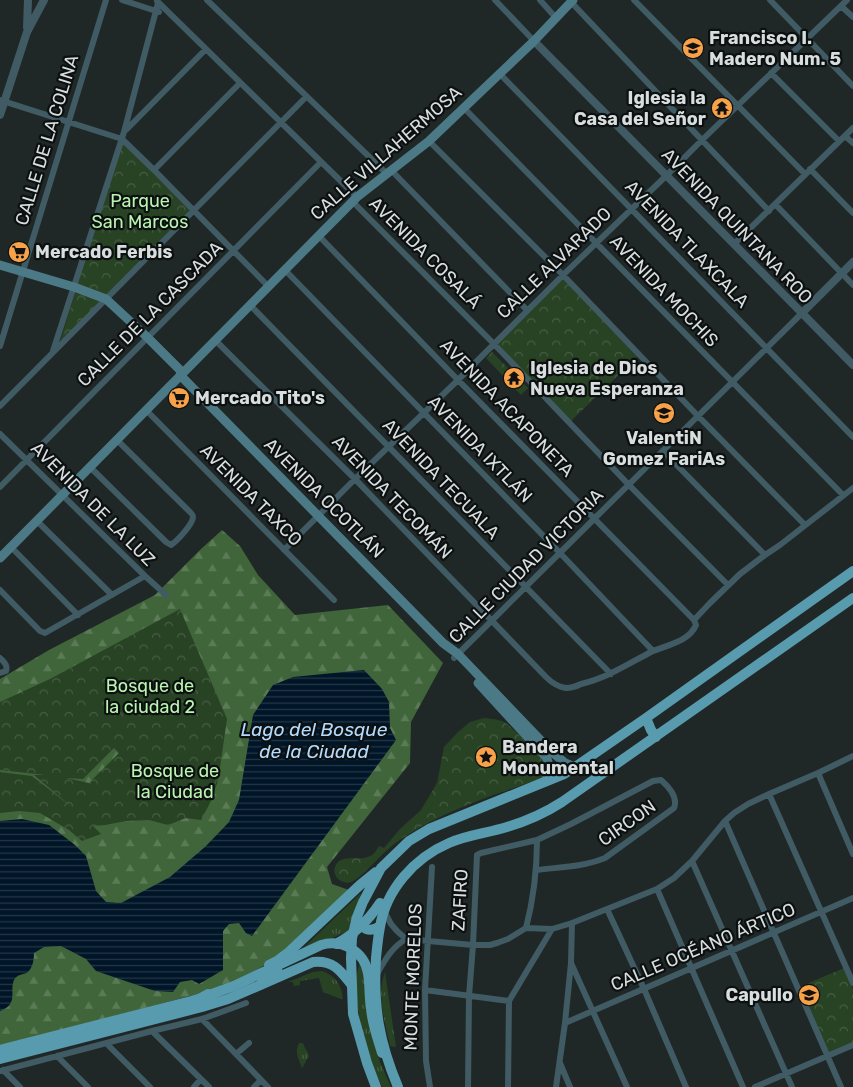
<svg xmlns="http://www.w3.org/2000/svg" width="853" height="1087" font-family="Rubik,sans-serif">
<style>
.grass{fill:url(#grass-tufts)}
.forest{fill:url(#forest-firs)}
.park{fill:url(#park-crowns);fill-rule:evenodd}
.water{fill:url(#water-rules)}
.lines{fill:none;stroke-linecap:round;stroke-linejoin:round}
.minor{stroke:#405b64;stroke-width:6}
.tertiary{stroke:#405b64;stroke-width:8}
.secondary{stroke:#4c7986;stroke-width:9}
.trunk{stroke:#589aae;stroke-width:10}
.trunk-bridge{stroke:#589aae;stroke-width:10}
.labels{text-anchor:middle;stroke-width:4.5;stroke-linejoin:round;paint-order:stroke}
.poi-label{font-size:18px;font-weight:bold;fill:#d8dddd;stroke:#0c1010;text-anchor:start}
.street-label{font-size:18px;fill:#d8dddd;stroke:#0c1010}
.park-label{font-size:18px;fill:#baf5b0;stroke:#0c1010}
.water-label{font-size:19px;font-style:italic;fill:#b2dbff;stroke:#0c1010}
</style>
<defs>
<pattern id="grass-tufts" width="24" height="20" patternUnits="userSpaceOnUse" patternTransform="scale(1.25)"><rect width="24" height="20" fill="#284224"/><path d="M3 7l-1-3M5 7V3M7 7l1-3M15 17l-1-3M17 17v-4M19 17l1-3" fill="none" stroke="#465d43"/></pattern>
<pattern id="forest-firs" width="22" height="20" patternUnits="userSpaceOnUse" patternTransform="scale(1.25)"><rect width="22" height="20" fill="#40653a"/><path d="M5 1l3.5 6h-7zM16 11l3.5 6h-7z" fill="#5b7b56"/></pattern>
<pattern id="park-crowns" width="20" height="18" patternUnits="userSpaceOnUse" patternTransform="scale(1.25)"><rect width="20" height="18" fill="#284224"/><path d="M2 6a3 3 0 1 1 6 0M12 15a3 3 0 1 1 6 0" fill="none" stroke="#465d43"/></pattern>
<pattern id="water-rules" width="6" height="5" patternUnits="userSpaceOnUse" patternTransform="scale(1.25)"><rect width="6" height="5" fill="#001527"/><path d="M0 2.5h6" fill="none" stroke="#243746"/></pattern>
</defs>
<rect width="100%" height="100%" fill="#1f2827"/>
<path class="grass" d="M361 893 348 931 297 954Z
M367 957 368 959 375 1044 380 1062 391 1087H382L370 1060 359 1018 356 990V976L361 959Z
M322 971C336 976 341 984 343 999H341L323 992 319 978 300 981V985L294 986 293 982H288L313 972Z
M385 972 396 1047 390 1046C385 1022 376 995 385 972Z
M299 1043H303C304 1048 308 1051 309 1056L302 1068C299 1059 294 1053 299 1043Z"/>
<path class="forest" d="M222 530 240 546 258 575 295 615 388 605 443 663 411 722 410 763 327 867 332 884 349 890 280 956 231 985 29 1039 0 1045V679L49 650 155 595 200 550Z"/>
<path class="park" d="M123 144 193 210 99 305 60 341 75 293 105 298 108 295 76 284Z
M562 277 638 356 569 423 492 346Z
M492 352 528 388 521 395 486 358Z
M180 609 227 719 218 781 210 803 201 820 186 818 168 825 149 820 126 821 105 825 93 826 101 834 82 841 69 830 40 813 19 811 0 813V772L32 776 73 808 34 775H45L0 770V702L50 679ZM114 748 119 753 89 783 66 778 83 779Z
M484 718C492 719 500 719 507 724 512 727 544 760 546 763 548 769 546 774 543 778 497 794 451 808 409 834 401 839 392 845 385 852 377 859 359 880 351 882 342 885 332 877 335 867 340 852 361 863 372 855 375 853 377 849 379 846L384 848 400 829 421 810 437 783 444 747 458 732 470 722Z
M844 968 853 989V1046L827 1057 797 988Z"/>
<path class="water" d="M364 670 382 689 389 702 390 728 396 740 252 936 246 933 239 923 229 924 223 931V970L199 984 192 980 180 982 173 992 155 991 96 971 86 959 61 946 44 947 34 953C34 959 33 967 28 972 23 975 17 974 14 980 9 992 19 1004 0 1011V821L22 819 49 825 75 845 86 856 96 891 106 902 121 903 170 877 206 846 229 822 239 800 253 715 273 685 293 677Z"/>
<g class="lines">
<path class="minor" d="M122 0 159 12
M207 0 386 173
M495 0 534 41
M540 0 556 18
M634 0 805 174
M770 0 853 86
M157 1 357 197
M571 2 769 211
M841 6 853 17
M499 73 853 437
M771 73 839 141
M0 100 122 139 154 170 268 286
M464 108 843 495
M126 130 206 49
M845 136 853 143
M429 141 563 275 698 416 805 525
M810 169 853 213
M154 170 240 83
M391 170 527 310
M352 201 494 344 628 484 728 585
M775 204 853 285
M734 244 853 128
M284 269 560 553 653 651
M250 305 611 674
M215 340 355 479 546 677C551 682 558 687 566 688 571 688 577 686 581 684 607 678 628 664 651 652 666 645 689 642 696 625L694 620 458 380 318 235
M0 346 106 0
M53 351 124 132 158 3
M0 406 306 97
M146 410 334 600
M0 434 145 576 166 595
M663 451 765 555
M90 467 166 542 171 545C177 541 193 524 193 517 193 516 192 514 191 513L117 440
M0 487 321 162
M37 521 112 595
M11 547 78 615
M284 550 355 479 458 380 563 275 667 175 701 141 847 0
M0 590 40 631 45 633 145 576
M694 620 710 603 740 574 765 555 780 545 853 488
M0 658C4 662 8 665 6 671L0 673
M454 658 594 519 802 313
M818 773 853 854
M769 794 853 983
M725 821 841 1087
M692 861 792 1087
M657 889 743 1087
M607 909 644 989 686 1087
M384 911 391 924 397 931 406 939 473 945H490L497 943 508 939 526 928 552 929 572 923 657 889 674 878 692 861 725 821 734 813 748 804 769 794 818 773 853 756
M526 928C534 897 537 872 537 840
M571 963 627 1087
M377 974C385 960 392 947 406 939
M425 990 509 1001
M202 1019 268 1087
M565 1023 853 898
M152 1031 209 1087
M107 1044 150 1087
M236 1054 249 1043
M57 1056 88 1087
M560 1063 570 1087
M3 1070 20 1087
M0 1071 152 1031 202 1019 246 1003
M194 1087 201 1079
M254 1087 261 1080
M430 1087 426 1061 425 990 432 867
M468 1087 469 996 473 945 477 855 481 853 537 840 571 824 653 781 661 780C669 787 678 798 674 808L605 858C583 867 560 867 537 870
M508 1087 509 1001 552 929
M556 1087 565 1023 571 963 572 923
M755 1087 853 1045"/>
<path class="tertiary" d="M27 27 28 0
M534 41 853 365
M0 115 27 32 44 0
M802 313 853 262"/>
<path class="secondary" d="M0 265 74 287 106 299 147 337 183 373
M180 375 443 643 458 654 552 752 565 763 575 767
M0 558 357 197 429 141 534 41 573 0
M478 683 546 757C551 766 549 773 545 782"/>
<path class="trunk" d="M646 718 651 730 656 737
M358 919C362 930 370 933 380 926
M269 965 277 961 289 952 360 885 376 872
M0 1050 191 1001 201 998 208 994
M0 1059 202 1007 228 999 313 962C333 960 340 970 351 984
M376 1087 367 1063 353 1014 351 958 352 938 357 917 363 902 381 868 409 841 429 829 564 774 575 767 646 718 853 571
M398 1087C379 1042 373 1006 376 958 377 948 378 937 380 927 386 890 414 858 449 843 467 835 488 833 507 827 527 821 545 813 562 802L853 598"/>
<path class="trunk-bridge" d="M336 944C355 934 368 921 380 903
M260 985 268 977 278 972
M201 998 234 986 321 945C342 939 364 951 368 973 370 985 369 997 371 1008 372 1024 378 1039 382 1053"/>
</g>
<defs>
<g id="school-disc" transform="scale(1.125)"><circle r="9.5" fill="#f7a149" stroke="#0c1010"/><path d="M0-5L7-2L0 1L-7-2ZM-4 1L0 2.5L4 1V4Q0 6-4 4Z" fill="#111"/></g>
<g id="temple-disc" transform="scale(1.125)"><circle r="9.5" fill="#f7a149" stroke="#0c1010"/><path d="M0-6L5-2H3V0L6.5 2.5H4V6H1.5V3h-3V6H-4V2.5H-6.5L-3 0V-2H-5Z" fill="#111"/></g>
<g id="supermarket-disc" transform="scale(1.125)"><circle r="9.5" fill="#f7a149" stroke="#0c1010"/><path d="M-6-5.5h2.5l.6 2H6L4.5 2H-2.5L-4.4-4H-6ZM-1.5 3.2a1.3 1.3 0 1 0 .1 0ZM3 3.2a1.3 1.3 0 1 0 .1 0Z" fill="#111"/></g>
<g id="sight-disc" transform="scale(1.125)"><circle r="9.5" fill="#f7a149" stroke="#0c1010"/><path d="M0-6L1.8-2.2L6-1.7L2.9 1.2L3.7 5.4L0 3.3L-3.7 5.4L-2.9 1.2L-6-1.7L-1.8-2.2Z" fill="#111"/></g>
</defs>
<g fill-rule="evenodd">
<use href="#school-disc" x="693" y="48"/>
<use href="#temple-disc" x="722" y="108"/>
<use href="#supermarket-disc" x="19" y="252"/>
<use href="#temple-disc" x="514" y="378"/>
<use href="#supermarket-disc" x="179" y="398"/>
<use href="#school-disc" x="664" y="413"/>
<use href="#sight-disc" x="486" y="757"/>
<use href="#school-disc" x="809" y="995"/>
</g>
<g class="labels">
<g class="poi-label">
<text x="709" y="44">Francisco I.<tspan x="709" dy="21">Madero Num. 5</tspan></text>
<text x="706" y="104" text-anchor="end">Iglesia la<tspan x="706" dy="21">Casa del Señor</tspan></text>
<text x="35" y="258">Mercado Ferbis</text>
<text x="530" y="374">Iglesia de Dios<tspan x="530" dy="21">Nueva Esperanza</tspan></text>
<text x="195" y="404">Mercado Tito's</text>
<text x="664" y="444" text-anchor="middle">ValentiN<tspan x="664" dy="21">Gomez FariAs</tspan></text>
<text x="502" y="753">Bandera<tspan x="502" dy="21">Monumental</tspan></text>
<text x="793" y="1001" text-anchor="end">Capullo</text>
</g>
<g class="street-label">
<text transform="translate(47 140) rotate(-73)" y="6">CALLE DE LA COLINA</text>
<text transform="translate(386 153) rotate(-41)" y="6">CALLE VILLAHERMOSA</text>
<text transform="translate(737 226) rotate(46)" y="6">AVENIDA QUINTANA ROO</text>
<text transform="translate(687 244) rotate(46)" y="6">AVENIDA TLAXCALA</text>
<text transform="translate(425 253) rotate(45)" y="6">AVENIDA COSALÁ</text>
<text transform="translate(554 263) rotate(-44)" y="6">CALLE ALVARADO</text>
<text transform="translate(664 291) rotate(46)" y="6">AVENIDA MOCHIS</text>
<text transform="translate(150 314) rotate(-45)" y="6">CALLE DE LA CASCADA</text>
<text transform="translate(507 408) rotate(46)" y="6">AVENIDA ACAPONETA</text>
<text transform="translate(480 449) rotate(46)" y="6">AVENIDA IXTLÁN</text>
<text transform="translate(441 479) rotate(46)" y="6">AVENIDA TECUALA</text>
<text transform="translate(251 495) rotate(45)" y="6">AVENIDA TAXCO</text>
<text transform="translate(392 497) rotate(46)" y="6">AVENIDA TECOMÁN</text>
<text transform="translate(324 498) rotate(45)" y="6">AVENIDA OCOTLÁN</text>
<text transform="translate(93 504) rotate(45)" y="6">AVENIDA DE LA LUZ</text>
<text transform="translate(526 566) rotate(-45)" y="6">CALLE CIUDAD VICTORIA</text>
<text transform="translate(627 823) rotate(-35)" y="6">CIRCON</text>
<text transform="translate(460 900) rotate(-87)" y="6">ZAFIRO</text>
<text transform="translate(703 947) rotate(-23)" y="6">CALLE OCÉANO ÁRTICO</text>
<text transform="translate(413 977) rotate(-88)" y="6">MONTE MORELOS</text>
</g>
<g class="park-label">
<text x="140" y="207">Parque<tspan x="140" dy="21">San Marcos</tspan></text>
<text x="150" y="692">Bosque de<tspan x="150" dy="21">la ciudad 2</tspan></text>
<text x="175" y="777">Bosque de<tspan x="175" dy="21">la Ciudad</tspan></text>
</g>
<g class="water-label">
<text x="314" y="736">Lago del Bosque<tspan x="314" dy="22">de la Ciudad</tspan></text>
</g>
</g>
</svg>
